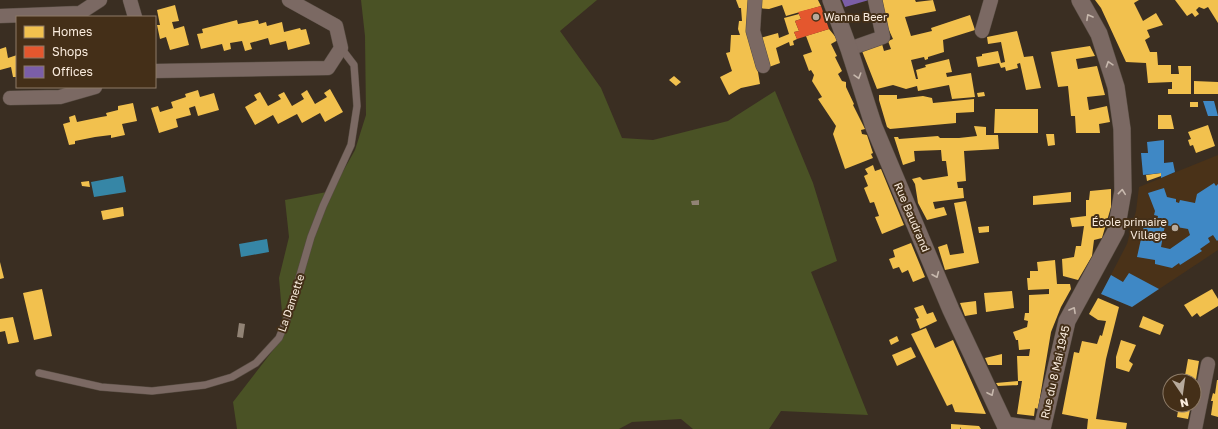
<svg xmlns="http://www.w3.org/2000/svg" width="1218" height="429" font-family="'Golos Text',sans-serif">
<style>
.built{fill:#4a3218}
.green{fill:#4a5225}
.water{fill:#3686a6}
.homes{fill:#f2c14e}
.shops{fill:#e4572e}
.offices{fill:#7b5ea7}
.schools{fill:#3f88c5;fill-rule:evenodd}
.building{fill:#918375}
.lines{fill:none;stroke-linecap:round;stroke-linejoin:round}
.service-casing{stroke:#574c42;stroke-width:8}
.minor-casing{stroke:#574c42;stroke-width:15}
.tertiary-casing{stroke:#574c42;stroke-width:18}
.service{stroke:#7b6963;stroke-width:7}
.minor{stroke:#7b6963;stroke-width:14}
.tertiary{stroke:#7b6963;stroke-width:17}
.oneway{stroke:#c7b8ad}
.poi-dot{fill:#b7aa9c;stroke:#442f18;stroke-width:1.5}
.labels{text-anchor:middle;stroke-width:4;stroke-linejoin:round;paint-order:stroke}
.poi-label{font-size:11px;fill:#faecde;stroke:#442f18;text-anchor:start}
.street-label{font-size:11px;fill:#faecde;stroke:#442f18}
</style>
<rect width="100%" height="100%" fill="#3a2e22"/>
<path class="built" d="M1218 155V250L1132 307 1101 294 1127 244 1136 211 1139 187Z"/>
<path class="green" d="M361 0H597L560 31 601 88 622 138 653 140 728 121 775 91 813 183 837 261 811 272 868 415 781 411 769 429H693L681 419 632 422 619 429H237L233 402 284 336 279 278 289 237 285 200 332 191 355 150 366 115 365 36Z"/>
<path class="water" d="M123 176 126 192 94 197 91 182Z
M267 239 269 252 241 257 239 244Z"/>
<path class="homes" d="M736 0H751V49L758 72 760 84 741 88 729 95 720 77 732 71 726 53 730 52 731 35H740L738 29 739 21H742L741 8H739Z
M758 0H818L821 6 786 16 782 5 769 9 757 8Z
M882 0H915L916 2 933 0 936 11 905 17 911 36 932 31 931 28 970 15 975 30 943 40 944 52 928 57V59L925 60 924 57 911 60 916 79H918L916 70 926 67 925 65 949 59 952 72 946 73 947 77 971 73 975 97 952 99 949 85 918 91 917 86 906 89 893 85 877 89 862 51 882 44 884 51 891 49 888 41 893 39 888 28Z
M1095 0H1139L1134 3 1143 21 1156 13 1163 25 1147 30 1150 37 1145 40 1150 52H1157L1158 65H1171V74H1179L1178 66H1191V94H1168V89H1172V82L1148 83 1146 63 1126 62 1101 8Z
M1175 0H1218V23L1208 7 1204 9 1199 7 1196 10 1199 14 1195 17 1192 13 1187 16Z
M175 5 179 21 172 22 174 29 184 26 189 45 170 50 166 37 160 39 157 25H160L157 10Z
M799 14 801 19 795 21 799 31 794 32 797 39 793 41 794 45 790 46 789 42 776 48 780 63 769 67 760 38 778 33 779 38 789 34 784 18Z
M237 20 238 24 258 20 259 24 266 22 267 26 282 22 284 32 300 28 301 30 306 29 310 44 288 50 286 41 270 45 268 38 250 43 252 49 245 51 242 41 230 43 231 49 224 51 222 44 201 49 197 34 203 33 202 29Z
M829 29 838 40 831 44 837 56 835 57 842 71 838 74 842 81 846 82V87L854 104 853 105 865 129 861 130 862 134 867 135 873 153 871 154 873 158 845 169 833 134 836 126 818 99 822 97 812 81 814 75 811 70 809 71 803 55 812 52 806 36Z
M1017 31 1024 57 1033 56 1041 88 1026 90 1020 63 1017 64 1018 68 1006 71 1005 67 1001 68 999 63 978 67 976 57 982 56V54L998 51 1001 63 1005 62 1001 42 988 44 987 37Z
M1090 46 1095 56 1076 59 1078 69 1097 66 1105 95 1087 97 1089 110 1107 106 1110 122 1099 124 1100 133H1076L1075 116H1071L1068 86 1058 87 1051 52Z
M6 47 8 58 17 55V77H13L11 67 0 70V49Z
M674 76 681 82 676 86 669 80Z
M1194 81 1218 82V94H1194Z
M330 89 343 112 325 122 320 113 302 123 297 114 278 124 273 115 255 125 245 107 257 100 254 95 260 92 268 106 281 99 278 95 284 92 292 106 304 99 301 94 307 90 315 104 327 97 324 93Z
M198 90 200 97 214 93 219 110 198 116 195 106 189 108 191 115 176 119 178 127 159 133 151 108 158 106 160 112 173 108 171 102 186 97 185 94Z
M984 92 985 96 978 97 977 93Z
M879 95H897V99L923 96 932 98 933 103 974 99V112L956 113V123L890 129 887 127 879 100Z
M1190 102H1198V107H1190Z
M133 103 137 121 122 124 125 135 111 138V135L95 137 75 141V144L69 145 63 124 70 122 69 117 75 115 77 122 101 117 107 116 106 113 118 110V106Z
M995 109H1038V133H994Z
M1158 115H1171L1174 129H1158Z
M1208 125 1215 146 1196 153 1193 145 1190 146 1188 140 1191 139 1188 132Z
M974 126 986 127V135H998L999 149 964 151 966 181 957 182 958 188H963L964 198 933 202 935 209 944 207 947 215 927 220 918 203 915 184 912 179 920 177 923 180 948 176 946 161H942L941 150 914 151 915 161 903 165 894 137H898L899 139 938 136 940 138H959L977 136Z
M1046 134H1054L1055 145 1048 146Z
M873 165 875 171 881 169 904 225 882 234 875 217 879 216 874 202 870 203 864 188 868 186 864 176 868 174 865 169Z
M1161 173V176L1147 181 1146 175Z
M89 181 90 187 82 186 81 182Z
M1111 189V207L1102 238 1094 240 1092 256 1078 280 1063 276 1062 259 1074 257 1076 246H1081L1084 226 1072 227 1070 218 1086 216V200H1089L1090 191Z
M1071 192V202L1033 205V196Z
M966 201 979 263 945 270 938 247 947 244 950 255 964 253 954 203Z
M123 207 124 216 103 220 101 211Z
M989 226V232L979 233 978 227Z
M911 243 925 277 913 282 908 270 902 273 899 267 893 269 889 259 895 257 893 250Z
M1055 260 1057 284H1070L1071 289 1061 307 1051 332 1038 409 1035 408 1034 416 1017 414 1022 381H1018L1017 356H1029L1030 349 1019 350 1018 340H1016L1013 332 1027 327 1028 321 1024 320 1025 313H1029V295L1049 294V289L1028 290 1027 278H1030V271H1038L1037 262Z
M0 262 4 278 0 279Z
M42 289 52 336 34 340 23 293Z
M1212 289 1218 299V306L1200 317 1197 313 1192 317 1184 305Z
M1012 291 1014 308 986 312 984 293Z
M1098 298 1119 307 1106 359 1096 419 1127 423 1126 429H1087L1088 419 1062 414 1074 352 1079 353 1082 341 1097 344 1100 335 1102 336 1106 321 1098 320 1089 314Z
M976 301 977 314 965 316 960 303Z
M923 305 927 314 933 312 937 321 920 329 916 319 919 318 914 308Z
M1143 316 1164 325 1160 335 1139 327Z
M13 317 19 342 8 344 5 331 0 332V319Z
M926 328 935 348 953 340 986 414 955 412 952 404 947 406 911 334Z
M897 336 899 341 891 345 889 340Z
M1121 340 1136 345 1129 361 1133 364 1129 372 1116 368V357Z
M911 347 916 357 897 366 892 355Z
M1002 354V365H988L985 358Z
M1188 359 1199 361 1195 386 1194 381H1184Z
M1217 380H1218V417L1211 415 1213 401H1211L1213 393 1215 394Z
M1018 381V385L998 386 996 383Z
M1179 405H1191L1188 419 1177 417Z
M951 424 979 426 981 429H961L960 427V429H951Z"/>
<path class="shops" d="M821 6 829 29 797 39 794 32 799 31 795 21 801 19 798 12Z"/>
<path class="offices" d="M842 0H869L845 7Z"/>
<path class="schools" d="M1203 101H1214L1218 116H1208Z
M1164 140V163L1173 162 1175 172 1161 178V173L1143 175 1141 153H1148L1147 142Z
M1214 183 1216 186 1218 184V240L1217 241 1213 235 1208 238 1210 242 1200 249 1202 251 1180 265 1179 263 1172 268 1155 264V260L1137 257 1145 221 1156 223 1158 216 1154 215 1155 211 1148 193 1164 188 1167 197 1176 199V202L1179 203 1180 200 1195 203 1197 194ZM1165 225 1188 229 1190 235 1170 249 1161 247Z
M1129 273 1159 289 1132 307 1101 294 1111 275 1123 282Z"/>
<path class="building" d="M699 200V205H692L691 201Z
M239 323 245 324 243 338 237 337Z"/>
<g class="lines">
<g class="service-casing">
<path id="service" d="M39 373 101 387 152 391 205 385 232 377 256 363 279 338 288 316 311 237 323 206 351 145 357 106 354 65 341 48"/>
</g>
<g class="minor-casing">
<path id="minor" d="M130 0 135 17
M755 0 753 31 763 66
M0 16 80 13 100 0
M982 31 991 0
M849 49 883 37 875 0
M155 71 328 68 341 48 336 26 289 0
M10 98 60 97 95 87
M1195 429 1208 364"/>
</g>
<g class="tertiary-casing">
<path id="tertiary" d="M831 0 849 49 874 127 951 310 1007 429
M1005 425 1035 429
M1042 429 1067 321 1116 231 1123 191 1122 129 1116 87 1099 34 1080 0"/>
</g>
<use href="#service" class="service"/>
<use href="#minor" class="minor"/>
<use href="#tertiary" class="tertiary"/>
</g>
<defs><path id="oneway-chevron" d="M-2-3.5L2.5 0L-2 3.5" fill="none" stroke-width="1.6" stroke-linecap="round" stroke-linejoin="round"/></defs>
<g class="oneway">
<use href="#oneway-chevron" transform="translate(1089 17) rotate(-119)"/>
<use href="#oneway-chevron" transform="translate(1109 64) rotate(-108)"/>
<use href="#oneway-chevron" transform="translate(858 76) rotate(73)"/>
<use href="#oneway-chevron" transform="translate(1122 192) rotate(-84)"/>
<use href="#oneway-chevron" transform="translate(936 275) rotate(67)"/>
<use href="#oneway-chevron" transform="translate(1073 310) rotate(-61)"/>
<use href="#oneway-chevron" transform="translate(991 393) rotate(65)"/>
</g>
<g class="poi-dot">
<circle cx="816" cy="17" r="4"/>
<circle cx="1175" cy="228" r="4"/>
</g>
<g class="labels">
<g class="poi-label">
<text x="824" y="21">Wanna Beer</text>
<text x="1167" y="226" text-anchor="end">École primaire<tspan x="1167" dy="13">Village</tspan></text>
</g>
<g class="street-label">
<text transform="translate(912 217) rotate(67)" y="4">Rue Baudrand</text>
<text transform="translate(291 303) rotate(-71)" y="4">La Damette</text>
<text transform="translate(1055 372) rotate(-77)" y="4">Rue du 8 Mai 1945</text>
</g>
</g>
<rect x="16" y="16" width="140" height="72" fill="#442f18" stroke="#8d7b67"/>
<rect x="24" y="26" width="20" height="12" fill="#f2c14e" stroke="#8d7b67"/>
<text x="52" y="36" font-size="12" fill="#faecde">Homes</text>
<rect x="24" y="46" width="20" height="12" fill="#e4572e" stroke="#8d7b67"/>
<text x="52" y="56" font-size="12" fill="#faecde">Shops</text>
<rect x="24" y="66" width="20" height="12" fill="#7b5ea7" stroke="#8d7b67"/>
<text x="52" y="76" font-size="12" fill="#faecde">Offices</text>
<g transform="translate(1182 393) rotate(167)"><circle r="19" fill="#442f18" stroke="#8d7b67"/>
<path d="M0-3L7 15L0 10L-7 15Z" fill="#b7aa9c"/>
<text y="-6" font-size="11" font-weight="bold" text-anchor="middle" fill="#faecde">N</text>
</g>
</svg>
